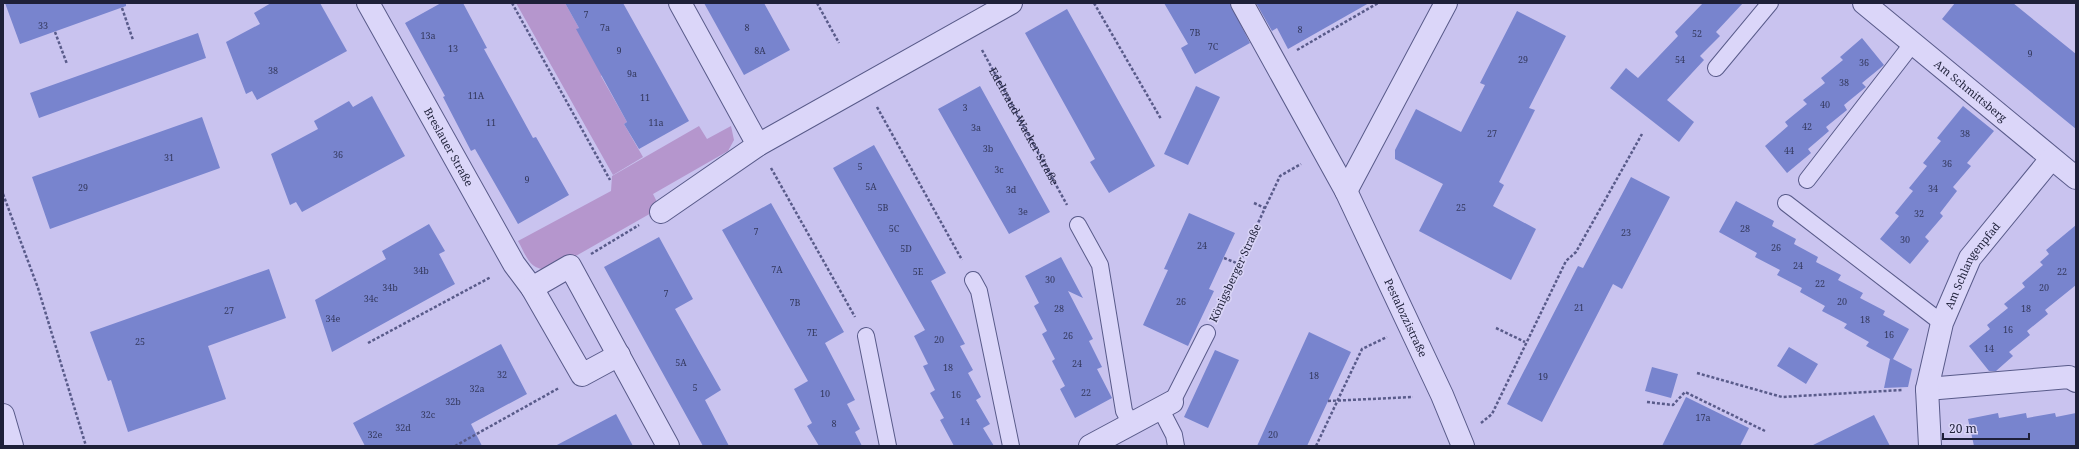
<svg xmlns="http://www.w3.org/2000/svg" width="2079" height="449" font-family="'Noto Serif',serif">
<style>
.green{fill:#b596cd}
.building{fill:#7884ce}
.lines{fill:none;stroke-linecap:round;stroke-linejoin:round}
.service-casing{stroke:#595b8a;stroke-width:18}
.minor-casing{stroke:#595b8a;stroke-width:24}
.tertiary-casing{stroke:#595b8a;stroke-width:24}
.path{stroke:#595b8a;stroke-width:2.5;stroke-dasharray:3 2;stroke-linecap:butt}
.service{stroke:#dbd6f9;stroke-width:16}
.minor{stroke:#dbd6f9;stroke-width:22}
.tertiary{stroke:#dbd6f9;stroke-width:22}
.labels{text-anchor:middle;stroke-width:3.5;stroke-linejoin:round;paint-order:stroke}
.number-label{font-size:9px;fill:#34395e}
.street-label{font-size:11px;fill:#1e2039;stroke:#d8d3f6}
</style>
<rect width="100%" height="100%" fill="#c9c3ef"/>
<path class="green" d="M516 3H565L579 28 577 29 602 75 601 76 627 122 624 124 643 157 613 175Z
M699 126 707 139 731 126 734 140 728 151 653 194 660 208 553 269C530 272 528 259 518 241L611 191 612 176Z"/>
<path class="building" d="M5 3H126V6L20 44Z
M271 3H320L347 51 257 100 252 91 246 94 226 42 260 24 254 13Z
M441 3H463L487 48 484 49 533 138 536 137 569 195 518 224 475 149 471 151 443 97 445 96 405 23Z
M565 3H623L689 121 639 149 624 124 627 122 576 29 579 28Z
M704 3H764L790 50 744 75Z
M1164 3H1230L1250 43 1195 74 1181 48 1188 44Z
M1256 3H1369L1288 49 1277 28 1272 31Z
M1703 3H1743L1716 32 1720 36 1700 56 1704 60 1667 100 1694 122 1679 142 1610 88 1626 68 1638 78 1678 36 1675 32Z
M1955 3H2013L2076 54V129L1942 19Z
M1067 9 1155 166 1109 193 1090 162 1095 159 1025 33Z
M1517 11 1566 36 1529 108 1535 110 1499 182 1504 185 1493 206 1536 229 1511 280 1419 231 1443 184 1395 159V150L1416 109 1461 132 1485 85 1480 83Z
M198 33 206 58 39 118 30 93Z
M1862 38 1884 65 1862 83 1866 87 1844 105 1847 110 1826 127 1829 131 1808 149 1811 153 1787 173 1765 146 1788 126 1785 122 1807 104 1803 100 1825 83 1821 78 1843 60 1840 57Z
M980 86 1050 212 1009 234 938 109Z
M1196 86 1220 97 1188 165 1164 154Z
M372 96 405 156 302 212 296 202 290 205 271 154 318 129 314 121 349 101 353 107Z
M1963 106 1994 131 1967 163 1971 166 1953 187 1957 191 1940 213 1943 216 1925 237 1929 241 1910 264 1880 239 1899 216 1895 213 1913 191 1909 188 1927 166 1923 163 1941 141 1937 138Z
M202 117 220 168 50 229 32 177Z
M874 145 946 273 931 281 965 344 960 346 973 370 968 373 981 397 976 400 990 424 983 428 994 446H954L940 420 944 418 930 393 935 390 923 366 928 364 914 336 925 330 833 168Z
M1631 177 1670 197 1622 289 1613 284 1542 422 1507 404 1578 266 1583 268Z
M1736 201 1774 221 1772 226 1796 239 1794 244 1818 257 1816 262 1841 275 1838 280 1863 293 1860 298 1885 311 1883 315 1909 329 1893 359 1912 369 1908 387 1884 388 1890 359 1866 346 1869 342 1844 328 1847 324 1822 311 1825 306 1800 292 1802 288 1777 275 1780 270 1755 257 1757 253 1719 232Z
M771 203 844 332 825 343 855 400 847 404 860 429 855 432 862 446H819L807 426 812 423 794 389 808 381 722 230Z
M1189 213 1235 233 1209 289 1214 291 1188 346 1143 325 1168 270 1164 269Z
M429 224 445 251 439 254 455 284 332 352 315 300 386 259 382 251Z
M2076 225V285L2045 310 2048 314 2027 331 2030 335 2009 352 2013 356 1996 371H1989L1969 346 1990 329 1987 325 2008 308 2004 304 2025 287 2022 283 2043 265 2040 262 2049 254 2046 250Z
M659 237 693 299 675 309 721 390 705 400 729 446H703L604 267Z
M1061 257 1083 298 1068 291 1093 339 1089 341 1102 367 1097 369 1112 398 1075 418 1060 389 1065 386 1052 361 1055 359 1042 334 1047 331 1034 306 1039 303 1025 276Z
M269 269 286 318 208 346 226 399 128 432 111 380 108 381 90 332Z
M1309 332 1351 352 1307 446H1257Z
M501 344 527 394 471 424 482 446H365L353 423Z
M1789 347 1818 364 1806 384 1777 366Z
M1215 350 1239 360 1208 428 1184 417Z
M1652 367 1678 374 1671 398 1645 391Z
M1686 397 1749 428 1740 446H1662Z
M1998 413 1999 418 2026 413 2027 418 2055 413 2056 417 2076 413V446H1974L1968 419Z
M616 414 633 446H555Z
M1874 415 1890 446H1811Z"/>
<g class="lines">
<g class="service-casing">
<path id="service" d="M1716 68 1770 3
M1807 180 1913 43
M1786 203 1942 323
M1078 225 1100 265 1124 411 1131 424
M973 280 979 291 1011 446
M866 336 888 446
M1172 402 1207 333
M1160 408 1174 435 1176 446"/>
</g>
<g class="minor-casing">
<g id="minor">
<path id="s2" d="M368 3 514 264 532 288 582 375 619 355"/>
<path d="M680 3 758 145"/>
<path id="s3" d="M1242 3 1346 191 1442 395 1463 446"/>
<path id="s4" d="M1864 3 2076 178"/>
<path d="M1346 191 1446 3"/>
<path d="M661 212 758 145 1011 3"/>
<path d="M532 288 570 266 668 446"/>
<path d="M1927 389 2069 377 2076 381"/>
<path d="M1090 446 1172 402"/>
<path id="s5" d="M1930 446 1927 389 1942 323 1970 258 2051 159"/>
</g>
</g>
<g class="tertiary-casing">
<path id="tertiary" d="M3 415 12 446"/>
</g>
<g class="path">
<path d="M512 3 610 180"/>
<path d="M817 3 839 43"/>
<path d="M1094 3 1161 119"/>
<path d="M122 8 133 40"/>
<path d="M55 32 67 64"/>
<path id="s1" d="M982 50 1067 205"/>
<path d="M1297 50 1378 3"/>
<path d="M877 107 962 260"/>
<path d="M771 168 855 317"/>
<path d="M3 194 38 288 86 446"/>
<path d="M1254 203 1265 208"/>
<path d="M591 254 639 225"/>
<path d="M1224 258 1239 264"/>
<path d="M1216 313 1280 176 1301 164"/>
<path d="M1496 328 1525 342"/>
<path d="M368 343 491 277"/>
<path d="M1697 373 1782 397 1902 390"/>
<path d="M1328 401 1413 397"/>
<path d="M1647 402 1673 405 1685 392 1765 431"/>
<path d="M1481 423 1492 414 1566 261 1576 252 1642 134"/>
<path d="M455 446 559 388"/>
<path d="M1316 446 1362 349 1387 337"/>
</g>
<use href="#service" class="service"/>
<use href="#minor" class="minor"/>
<use href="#tertiary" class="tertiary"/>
</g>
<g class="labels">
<g class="number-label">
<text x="586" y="18">7</text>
<text x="43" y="29">33</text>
<text x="605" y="31">7a</text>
<text x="747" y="31">8</text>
<text x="1300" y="33">8</text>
<text x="1195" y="36">7B</text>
<text x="1697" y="37">52</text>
<text x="428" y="39">13a</text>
<text x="1213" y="50">7C</text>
<text x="453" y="52">13</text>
<text x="619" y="54">9</text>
<text x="760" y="54">8A</text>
<text x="2030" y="57">9</text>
<text x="1523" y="63">29</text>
<text x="1680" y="63">54</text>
<text x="1864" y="66">36</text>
<text x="273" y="74">38</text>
<text x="632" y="77">9a</text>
<text x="1844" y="86">38</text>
<text x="476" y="99">11A</text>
<text x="645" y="101">11</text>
<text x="1825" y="108">40</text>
<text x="965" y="111">3</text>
<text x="491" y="126">11</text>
<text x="656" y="126">11a</text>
<text x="1807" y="130">42</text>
<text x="976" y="131">3a</text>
<text x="1492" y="137">27</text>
<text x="1965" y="137">38</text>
<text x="988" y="152">3b</text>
<text x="1789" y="154">44</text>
<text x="338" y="158">36</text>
<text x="169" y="161">31</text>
<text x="1947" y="167">36</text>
<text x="860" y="170">5</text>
<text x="999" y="173">3c</text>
<text x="527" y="183">9</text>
<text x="871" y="190">5A</text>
<text x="83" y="191">29</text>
<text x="1933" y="192">34</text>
<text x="1011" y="193">3d</text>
<text x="883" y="211">5B</text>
<text x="1461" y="211">25</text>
<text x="1023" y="215">3e</text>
<text x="1919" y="217">32</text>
<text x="894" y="232">5C</text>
<text x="1745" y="232">28</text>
<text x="756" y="235">7</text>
<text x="1626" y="236">23</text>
<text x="1905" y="243">30</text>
<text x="1202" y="249">24</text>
<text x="1776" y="251">26</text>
<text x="906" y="252">5D</text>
<text x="1798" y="269">24</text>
<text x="777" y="273">7A</text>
<text x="421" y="274">34b</text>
<text x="918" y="275">5E</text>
<text x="2062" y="275">22</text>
<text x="1050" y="283">30</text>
<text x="1820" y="287">22</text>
<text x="390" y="291">34b</text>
<text x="2044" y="291">20</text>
<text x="666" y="297">7</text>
<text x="371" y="302">34c</text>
<text x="1181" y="305">26</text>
<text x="1842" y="305">20</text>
<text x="795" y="306">7B</text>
<text x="1579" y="311">21</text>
<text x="1059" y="312">28</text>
<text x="2026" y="312">18</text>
<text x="229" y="314">27</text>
<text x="333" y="322">34e</text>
<text x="1865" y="323">18</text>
<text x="2008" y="333">16</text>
<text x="812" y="336">7E</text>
<text x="1889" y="338">16</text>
<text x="1068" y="339">26</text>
<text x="939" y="343">20</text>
<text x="140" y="345">25</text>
<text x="1989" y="352">14</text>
<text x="681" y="366">5A</text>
<text x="1077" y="367">24</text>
<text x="948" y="371">18</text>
<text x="502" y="378">32</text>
<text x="1314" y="379">18</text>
<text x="1543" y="380">19</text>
<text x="695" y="391">5</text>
<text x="477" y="392">32a</text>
<text x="1086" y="396">22</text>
<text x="825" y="397">10</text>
<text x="956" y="398">16</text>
<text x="453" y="405">32b</text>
<text x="428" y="418">32c</text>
<text x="1703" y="421">17a</text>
<text x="965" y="425">14</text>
<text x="834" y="427">8</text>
<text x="403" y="431">32d</text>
<text x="375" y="438">32e</text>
<text x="1273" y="438">20</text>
</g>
<g class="street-label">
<text dy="4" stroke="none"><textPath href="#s4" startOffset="138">Am Schmittsberg</textPath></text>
<text dy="4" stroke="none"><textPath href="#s1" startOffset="87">Edeltraud-Wacker-Straße</textPath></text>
<text dy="4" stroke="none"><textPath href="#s2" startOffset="165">Breslauer Straße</textPath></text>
<text dy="4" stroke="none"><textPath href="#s5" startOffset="190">Am Schlangenpfad</textPath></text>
<text transform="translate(1235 273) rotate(-65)" y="4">Königsberger Straße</text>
<text dy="4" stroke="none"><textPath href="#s3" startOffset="355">Pestalozzistraße</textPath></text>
</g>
</g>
<rect width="2079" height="449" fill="none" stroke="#1e2039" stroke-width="8"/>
<path d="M1943 433v6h86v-6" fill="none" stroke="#1e2039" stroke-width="2"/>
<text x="1949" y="433" font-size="12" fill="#1e2039" stroke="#d8d3f6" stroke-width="3" paint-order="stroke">20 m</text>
</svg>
